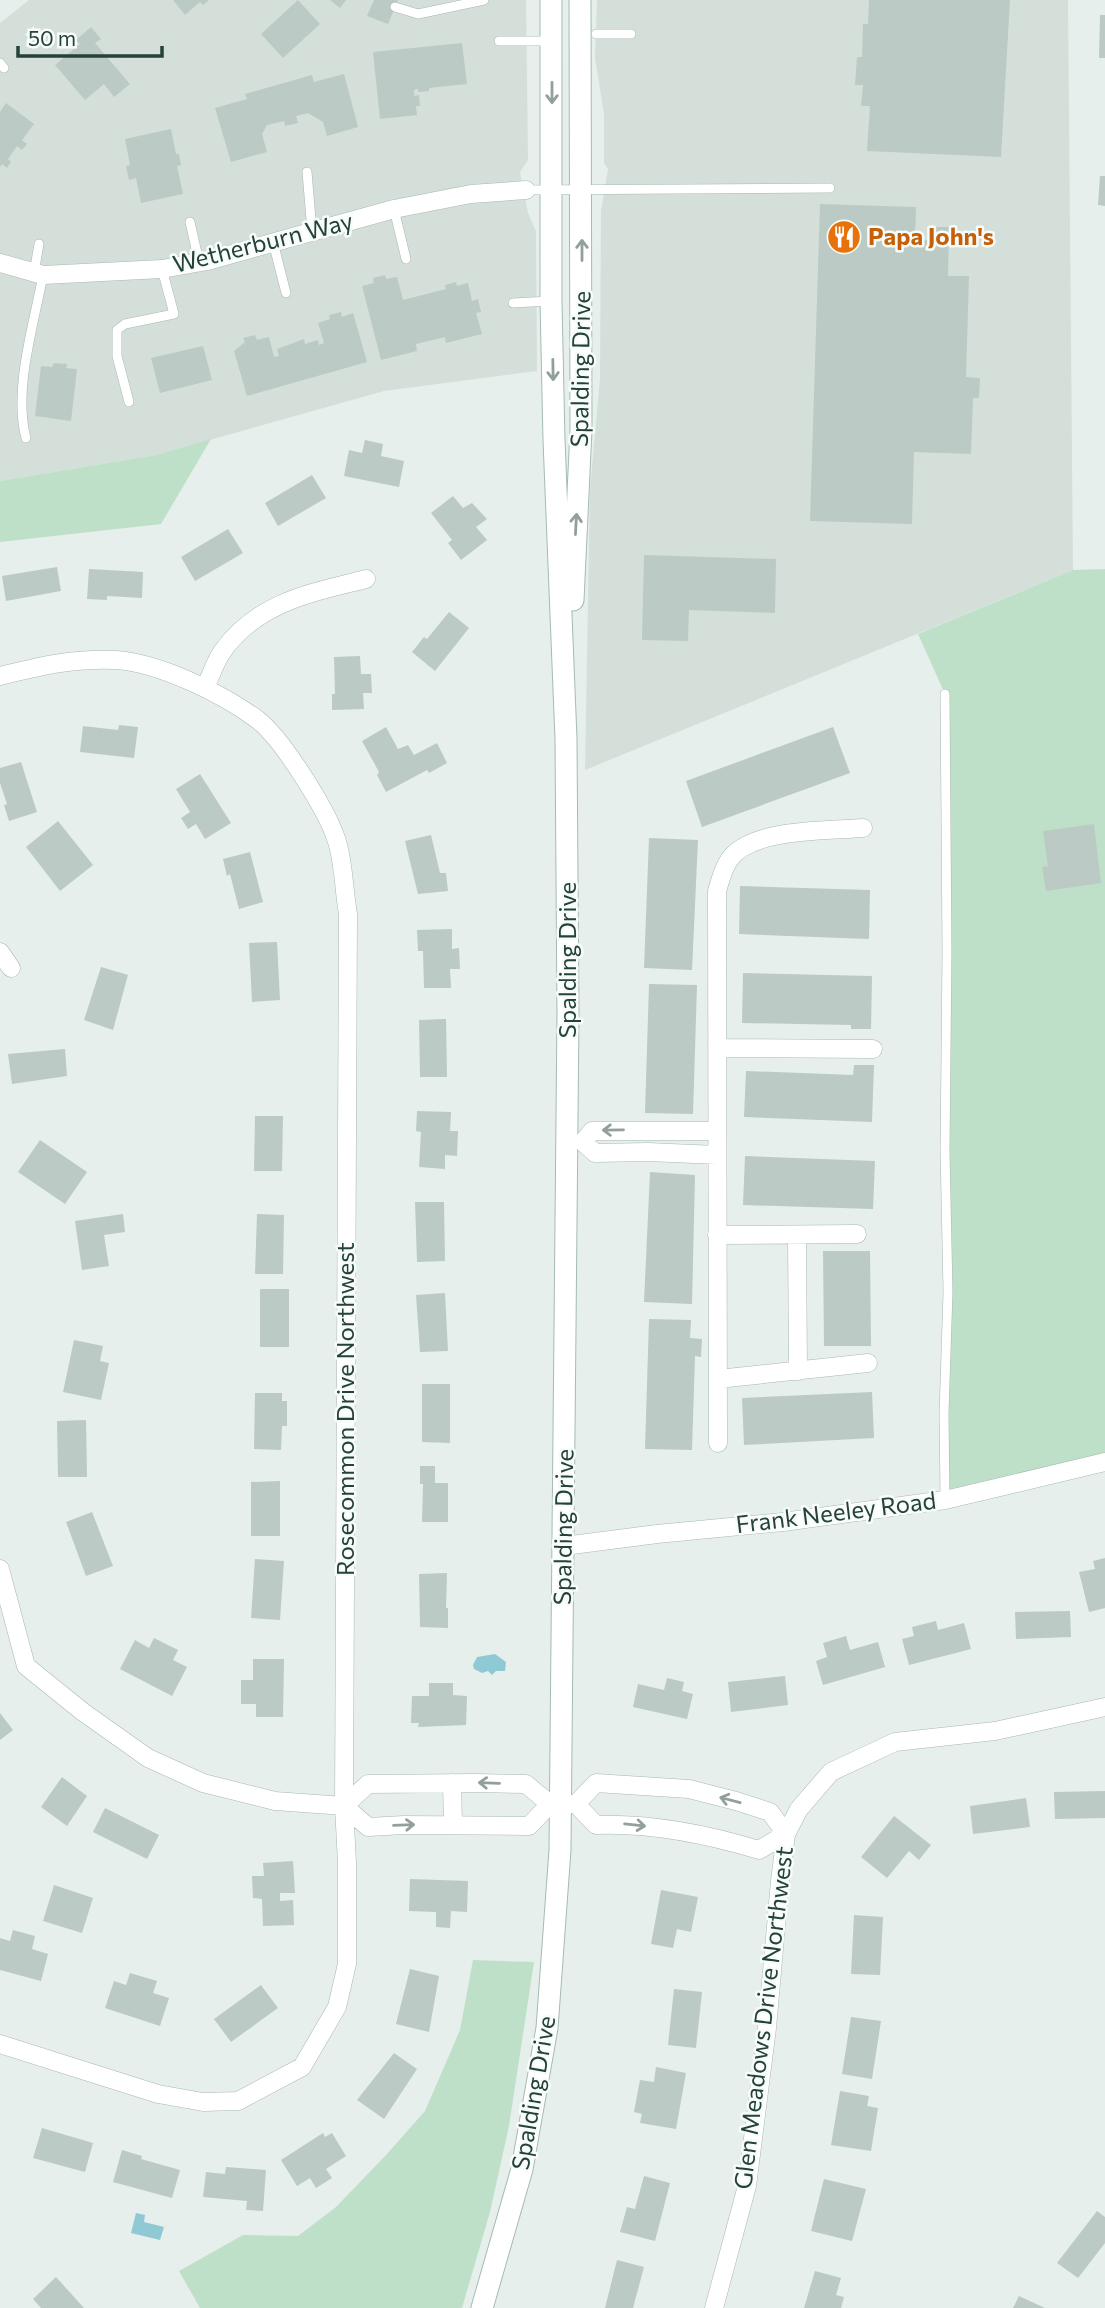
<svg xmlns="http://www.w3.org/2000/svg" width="1105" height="2308" font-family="Commissioner,sans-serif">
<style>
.built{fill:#d4dfda}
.green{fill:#bfe0c8}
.water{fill:#8ec9d4}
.building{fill:#bbcac4}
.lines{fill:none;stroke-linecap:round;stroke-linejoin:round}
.service-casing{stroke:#a8b8b2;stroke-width:10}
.minor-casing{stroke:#a8b8b2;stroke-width:19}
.secondary-casing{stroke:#a4bbb3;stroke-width:23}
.service{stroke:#fff;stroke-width:9}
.minor{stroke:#fff;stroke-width:18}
.secondary{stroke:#fff;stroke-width:21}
.oneway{stroke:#92a09c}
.labels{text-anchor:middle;stroke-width:5;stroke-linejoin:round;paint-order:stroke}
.food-label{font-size:24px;font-weight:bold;fill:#c56008;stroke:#f7fbf9;text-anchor:start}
.street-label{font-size:24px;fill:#24423a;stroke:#f7fbf9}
</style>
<rect width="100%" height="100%" fill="#e6efeb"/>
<path class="built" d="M29 0H526L528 160 520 172 528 213 536 231 537 371 384 391 156 455 0 481V23Z
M597 0H1068L1073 570 585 770 590 489 600 379 601 211 608 169 604 163V114L595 58Z"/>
<path class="green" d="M211 439 161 524 0 542V481L156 455Z
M1105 569V1462L945 1500V694L918 634 1073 570Z
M473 1960 534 1962 509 2126 490 2212 462 2308H200L179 2271 243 2235 298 2236 336 2207 386 2155 425 2111 460 2030Z"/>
<path class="water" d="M495 1654 506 1662 505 1671H496L492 1675 488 1671 482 1673 474 1669 473 1665 477 1657Z
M136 2213 145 2215 144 2222 164 2227 160 2240 131 2233Z"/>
<path class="building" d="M173 0H209L203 5 200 2 185 15Z
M298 0 320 24 283 58 261 34Z
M330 0H346L340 8Z
M374 0H398L388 24 367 16Z
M869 0H1010L1001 157 867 151 870 106H861L863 85H855L857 57H862L863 24H868Z
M1100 15H1105V58H1099Z
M91 27 101 39 95 43 130 84 114 97 104 84 85 100 55 65 80 44 76 40Z
M462 43 467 84 429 88V91L418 92V89L414 90V96L419 95 420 106H416L417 115 380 119 373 52Z
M344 74 358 127 327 136 323 122 308 113 296 116 298 123 285 126 284 121 267 125 262 134 267 152 231 162 215 108 247 99 245 94 312 75 314 82Z
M6 103 34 124 22 140 27 144 22 150 17 146 8 159 11 162 7 168 2 164 0 167V112Z
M171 129 176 154H179L181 165 177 166 183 194 141 203 136 178 129 180 126 166 130 165 125 139Z
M1100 176H1105V206L1098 205Z
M820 204 916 207 915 240H934L935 227H949L948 276H969L966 377 980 378 979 398H973L971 454 914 452 912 524 810 521Z
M385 275 386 279 397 277 403 300 446 289 445 285 456 282 457 286 468 283 472 301 478 299 481 312 476 313 482 334 446 343 445 337 416 344 417 351 381 360 362 286 374 283 373 278Z
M341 312 342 317 353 313 367 362 247 396 234 351 245 342 243 338 255 335 257 340 269 337 274 357 279 356 277 349 304 339 305 344 318 340 319 345 324 343 318 323 330 319 329 315Z
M203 346 212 380 160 393 151 358Z
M54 363 67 364 66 368 77 369 71 421 35 416 41 366 52 367Z
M365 440 383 444 381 456 404 461 399 487 344 476 349 450 362 453Z
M312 475 326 498 278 526 265 503Z
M453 496 463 508 472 503 487 519 476 527 487 540 461 560 448 543 452 540 431 513Z
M228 529 243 553 195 581 181 557Z
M644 555 776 559 775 613 689 610 688 641 642 640Z
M57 567 61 591 6 601 2 576Z
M89 569 143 572 142 598 107 596V600L87 599Z
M449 612 469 628 435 671 412 652 424 637 427 639Z
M360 656 361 674H371L372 693H363L364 709 332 710V694H335L334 657Z
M119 725 138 727 134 758 80 752 83 726 118 730Z
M386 727 398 749 408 745 414 755 437 743 447 763 429 773 427 770 386 792 377 775 379 772 362 741Z
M833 727 850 773 702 827 686 781Z
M21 762 37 812 9 821 4 805 7 804 0 783V768Z
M200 774 231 823 205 839 196 824 188 829 181 818 190 812 176 789Z
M58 821 93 865 60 891 26 847Z
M1094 824 1101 883 1046 891 1042 867 1048 866 1043 831Z
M431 835 440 873H446L448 891 418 894 405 841Z
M649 838 698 840 692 970 644 968Z
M250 852 263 902 239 909 230 874 227 876 223 859Z
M740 886 870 890 869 939 739 934Z
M452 929V949L459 948 460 969H450L451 988H424L423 951H418L417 930Z
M277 942 280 1000 252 1002 249 943Z
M101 967 128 975 113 1030 84 1020Z
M743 973 872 976 871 1029H851V1025L742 1023Z
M649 984 697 985 693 1114 645 1113Z
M446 1019 447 1077H420L419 1020Z
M65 1049 67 1076 12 1084 8 1054Z
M854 1065H874L872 1122 744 1117 746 1071 853 1075Z
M417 1111 451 1112 450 1131H458L457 1156 445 1155V1169L419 1167 421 1132 416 1131Z
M255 1116H283L282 1171H254Z
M40 1140 87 1172 65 1204 18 1172Z
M745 1156 875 1161 873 1209 743 1205Z
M650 1172 695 1175 692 1304 644 1302Z
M415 1202H444L445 1261 417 1262Z
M123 1214 125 1232 104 1235 109 1266 82 1270 75 1221Z
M257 1214 284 1215 283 1274H255Z
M823 1251H870L871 1346H824Z
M260 1289H289V1347H260Z
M445 1293 448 1351 420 1352 416 1295Z
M649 1319 691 1320 690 1338 702 1339 701 1357 695 1356 692 1450 645 1449Z
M74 1340 103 1346 100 1361 109 1363 101 1400 63 1392Z
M422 1384H450V1443L422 1442Z
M872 1392 874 1438 744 1445 742 1398Z
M255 1393H282V1401H287V1426H282L281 1450 254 1449Z
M86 1420 87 1477H58L57 1421Z
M420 1466H435V1483H448V1522H422L423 1484H420Z
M280 1481V1536H251V1482Z
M92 1512 113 1566 86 1576 66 1522Z
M1105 1558V1608L1089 1612 1079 1572 1095 1569 1093 1561Z
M255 1559 284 1561 280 1620 251 1618Z
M447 1573 446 1608H448V1628L420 1627 419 1574Z
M1070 1611 1071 1637 1016 1639 1015 1612Z
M936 1621 938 1630 964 1623 971 1649 909 1665 902 1639 914 1636 912 1627Z
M846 1636 850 1650 878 1642 885 1667 823 1685 816 1661 827 1657 823 1643Z
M154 1638 178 1650 173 1660 187 1667 172 1696 120 1669 135 1640 149 1648Z
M253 1659H284L283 1717H256V1704H241V1680H253Z
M785 1676 788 1705 731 1712 728 1682Z
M667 1678 684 1682 682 1691 693 1694 687 1719 633 1707 638 1684 664 1690Z
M429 1683H453V1695L467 1696 466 1725 418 1727 419 1723H411L412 1696H429Z
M0 1713 13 1730 0 1740Z
M62 1777 87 1796 67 1826 41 1807Z
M1105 1791V1818L1055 1819 1054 1792Z
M1026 1798 1030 1827 973 1834 970 1806Z
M105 1808 159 1835 147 1859 93 1832Z
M894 1816 931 1845 919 1860 909 1851 887 1878 861 1857Z
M293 1861 295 1893H280V1901L293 1900 294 1925 263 1926 262 1899 253 1898 252 1876H264L263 1863Z
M410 1879 468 1881 467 1912 451 1911 450 1928 436 1927V1912L409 1911Z
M54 1885 93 1898 82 1933 43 1921Z
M661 1890 698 1897 691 1932 677 1929 673 1948 651 1944Z
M854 1915 883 1917 880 1975 851 1974Z
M13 1930 35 1936 32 1949 48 1954 41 1981 0 1970V1938L10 1941Z
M410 1969 439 1976 429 2032 396 2024Z
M130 1973 157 1981 153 1993 169 1998 160 2026 105 2008 114 1981 126 1985Z
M261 1985 278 2008 231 2042 214 2019Z
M674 1989 702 1992 696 2048 668 2045Z
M851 2017 881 2021 872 2079 842 2074Z
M394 2053 417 2069 384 2119 357 2100Z
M656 2067 686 2073 676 2129 640 2123 642 2114 634 2112 640 2080 654 2082Z
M840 2091 869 2096 867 2106 878 2108 871 2151 831 2145Z
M42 2128 93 2143 85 2172 33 2158Z
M323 2133 325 2137 332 2133 346 2156 326 2169 332 2178 316 2188 310 2178 297 2186 281 2160Z
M122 2150 142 2156 141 2159 180 2170 172 2198 113 2182Z
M226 2167 266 2170 263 2211 246 2210 247 2201 203 2197 206 2172 225 2174Z
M644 2176 670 2183 655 2241 620 2232 627 2207 635 2209Z
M824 2179 866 2189 852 2241 811 2231Z
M1097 2211 1105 2217V2243L1078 2278 1057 2263Z
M617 2260 644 2267 633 2308H605Z
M815 2271 841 2278 836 2295 844 2297 841 2308H804Z
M56 2277 84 2308H41L33 2299Z
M1019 2296 1045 2308H1013Z"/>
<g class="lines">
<g class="service-casing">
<path id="service" d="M395 7 418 14 484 0
M596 34H631
M499 41H550
M0 63 4 68
M307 172 312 231
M526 190 830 188
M394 209 406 259
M190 222 199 262
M273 242 286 293
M34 273 39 244
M513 303 550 301
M129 402 117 356V330L125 324 174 314 162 269
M26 438C13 390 34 324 43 275
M945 1500 944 1413 948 1292 945 1151 947 952 945 694"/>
</g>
<g class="minor-casing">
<path id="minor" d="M0 263 43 275 162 269 207 261 394 209 471 194 526 190
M0 676C41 666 73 658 116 660 160 663 223 694 258 720 283 740 330 814 338 845 344 867 344 892 348 914L344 1806 347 1863V1964L337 2007 302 2067 238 2101 203 2102 158 2094 0 2044
M205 687C211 676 215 662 222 652 257 602 311 593 366 579
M0 952 11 968
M717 1048 873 1049
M583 1142 592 1131H717
M583 1142 595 1153 648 1152 717 1155
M717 1235 857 1234
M797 1235 798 1371
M718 1379 868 1363
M718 1443 717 891C720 881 723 869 729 860 750 828 828 831 863 828
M564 1546 657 1534 783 1522 945 1500 1105 1462
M0 1569 26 1666 83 1712 148 1758 203 1783 275 1801 344 1806 368 1827 404 1825 529 1826 550 1804
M452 1783 453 1825
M576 1804 596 1783 689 1789 736 1801 770 1812 786 1834
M344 1806 368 1784 476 1783 526 1784 550 1804H576L596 1825C652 1823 706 1834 759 1850L786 1834
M714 2308 747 2186 767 2028 780 1881 786 1834 799 1809 831 1772 895 1742 995 1731 1105 1707"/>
</g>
<g class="secondary-casing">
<path id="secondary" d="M573 600 581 430 580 0
M482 2308 522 2169 547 2028 560 1850 568 1014 566 739 554 440 551 301V0"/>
</g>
<use href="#service" class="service"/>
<use href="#minor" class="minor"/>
<use href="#secondary" class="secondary"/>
</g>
<defs><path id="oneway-shaft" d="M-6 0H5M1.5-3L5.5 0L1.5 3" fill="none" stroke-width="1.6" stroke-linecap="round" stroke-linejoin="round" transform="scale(1.75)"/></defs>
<g class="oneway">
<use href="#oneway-shaft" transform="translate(552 93) rotate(90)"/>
<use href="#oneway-shaft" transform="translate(582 250) rotate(-90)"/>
<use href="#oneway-shaft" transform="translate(553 370) rotate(89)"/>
<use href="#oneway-shaft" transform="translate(576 524) rotate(-87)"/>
<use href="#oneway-shaft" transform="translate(613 1130) rotate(179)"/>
<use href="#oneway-shaft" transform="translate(489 1783) rotate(-178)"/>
<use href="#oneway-shaft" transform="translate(730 1800) rotate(-165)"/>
<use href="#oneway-shaft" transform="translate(404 1825) rotate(-2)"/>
<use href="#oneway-shaft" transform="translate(635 1825) rotate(6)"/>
</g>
<defs>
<g id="restaurant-disc" transform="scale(1.75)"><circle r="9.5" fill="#e8710a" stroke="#f7fbf9"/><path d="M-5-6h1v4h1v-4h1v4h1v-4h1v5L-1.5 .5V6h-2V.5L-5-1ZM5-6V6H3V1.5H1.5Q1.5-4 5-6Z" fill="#fff"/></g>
</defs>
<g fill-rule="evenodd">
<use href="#restaurant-disc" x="844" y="237"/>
</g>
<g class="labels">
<g class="food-label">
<text x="868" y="245">Papa John's</text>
</g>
<g class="street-label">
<text transform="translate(263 243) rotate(-14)" y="8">Wetherburn Way</text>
<text transform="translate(581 369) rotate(-89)" y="8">Spalding Drive</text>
<text transform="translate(568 960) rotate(-90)" y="8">Spalding Drive</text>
<text transform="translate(346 1409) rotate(-90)" y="8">Rosecommon Drive Northwest</text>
<text transform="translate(836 1513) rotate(-7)" y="8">Frank Neeley Road</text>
<text transform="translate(564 1527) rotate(-89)" y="8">Spalding Drive</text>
<text transform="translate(764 2018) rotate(-83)" y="8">Glen Meadows Drive Northwest</text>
<text transform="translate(534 2093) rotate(-80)" y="8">Spalding Drive</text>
</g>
</g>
<path d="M18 46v10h144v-10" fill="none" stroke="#24423a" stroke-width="3.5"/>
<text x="28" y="46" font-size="21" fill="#24423a" stroke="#f7fbf9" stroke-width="5" paint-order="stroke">50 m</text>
</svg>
